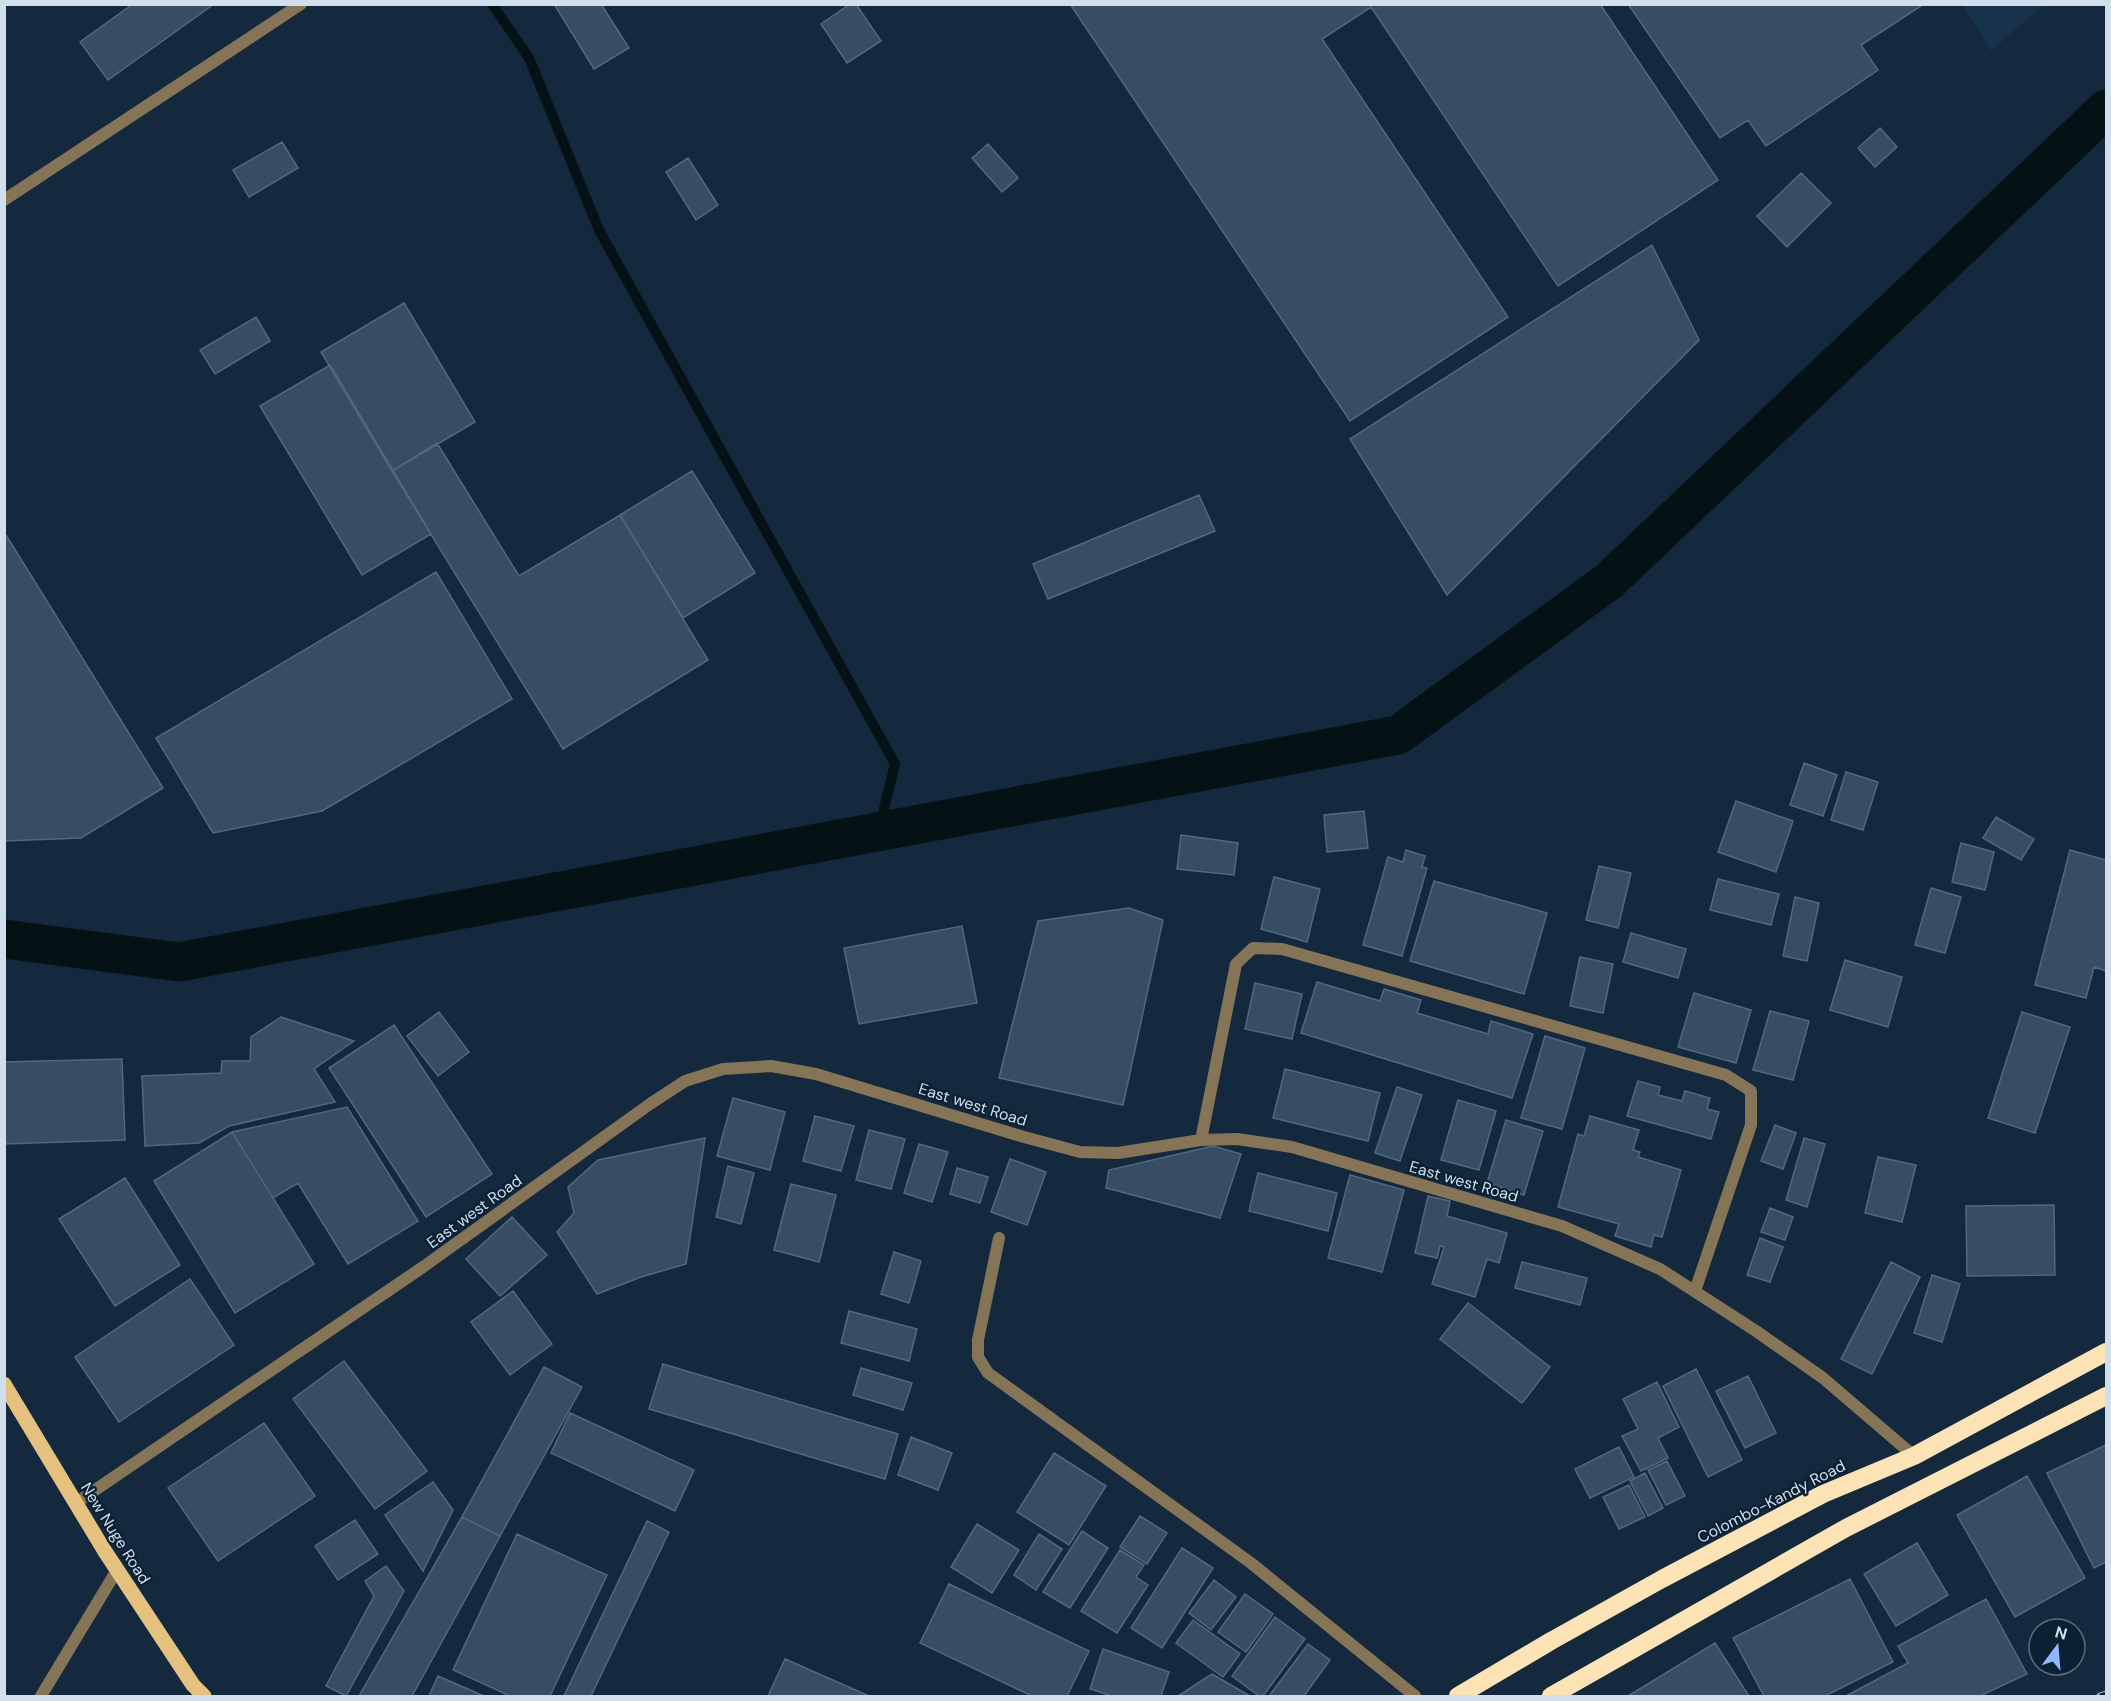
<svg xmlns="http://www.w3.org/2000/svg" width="2111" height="1701" font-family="'DM Sans',sans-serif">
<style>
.built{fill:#17334c}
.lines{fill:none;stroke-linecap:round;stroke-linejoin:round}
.stream{stroke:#041215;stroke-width:10}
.canal{stroke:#041215;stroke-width:39}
.building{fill:#364d63;stroke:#516980;stroke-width:1.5}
.street{stroke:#857455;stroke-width:12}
.primary{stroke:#e4c17f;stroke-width:15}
.highway{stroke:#fce3b5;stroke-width:18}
.rail-casing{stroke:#a6b5c4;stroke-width:7}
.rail{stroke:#0a2033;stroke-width:4.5;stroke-dasharray:14;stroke-linecap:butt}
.labels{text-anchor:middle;stroke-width:4.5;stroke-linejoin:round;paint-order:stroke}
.street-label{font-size:16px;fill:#d1deec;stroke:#0a2033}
</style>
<rect width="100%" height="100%" fill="#14293d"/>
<path class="built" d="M1963 5H2043L1991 51Z"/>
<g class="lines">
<path class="stream" d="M492 4 529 58 599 230 895 764 878 833"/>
<path class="canal" d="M4 939 179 962 1398 735 1609 581 2106 109"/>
</g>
<path class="building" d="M133 4H214L108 80 80 42Z
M554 4H601L629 48 594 69Z
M850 4H856L881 41 847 63 821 24Z
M1070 4H1600L1718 180 1558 286 1371 7 1322 39 1508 317 1350 421Z
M1628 4H1920L1921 6 1861 45 1878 70 1766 146 1748 120 1720 138Z
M1880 128 1897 147 1875 167 1858 148Z
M282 142 298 168 249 197 233 170Z
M988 144 1018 178 1002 192 972 158Z
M688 158 718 205 696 220 666 172Z
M1801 173 1831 203 1787 247 1757 216Z
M1652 245 1699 340 1447 595 1350 439Z
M404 303 475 422 392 471 321 352Z
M256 317 270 341 215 374 200 350Z
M330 365 431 534 362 575 260 406Z
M437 443 519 576 620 515 708 660 563 749 392 471Z
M692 471 755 573 683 618 620 515Z
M1199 495 1215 531 1048 599 1033 564Z
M4 532 163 788 81 838 4 841Z
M436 572 512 699 322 811 213 833 156 738Z
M1804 763 1837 775 1823 816 1790 805Z
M1846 772 1878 782 1863 830 1831 820Z
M1736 801 1793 821 1776 872 1718 852Z
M1364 811 1368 848 1327 852 1324 815Z
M1996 817 2034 839 2021 860 1983 838Z
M1181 835 1238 843 1234 875 1177 869Z
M1961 843 1994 852 1985 890 1952 882Z
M1406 850 1425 856 1422 867 1427 868 1402 956 1363 945 1388 857 1403 862Z
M2070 850 2106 860V971L2094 967 2086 998 2035 985Z
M1599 866 1631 873 1618 928 1586 920Z
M1274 877 1320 889 1307 942 1261 929Z
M1718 879 1779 894 1771 925 1710 910Z
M1434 881 1547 913 1524 994 1410 961Z
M1931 888 1961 897 1945 953 1915 945Z
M1795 897 1819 903 1807 961 1783 956Z
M1129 908 1163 920 1123 1105 999 1078 1038 921Z
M962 926 977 1003 859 1024 844 948Z
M1631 933 1686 949 1678 978 1623 962Z
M1580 957 1613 964 1603 1013 1570 1006Z
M1845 960 1902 977 1888 1027 1830 1010Z
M1317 982 1380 1001 1384 989 1421 1000 1417 1013 1488 1034 1491 1021 1533 1034 1512 1098 1301 1033Z
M1255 983 1302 994 1292 1039 1245 1029Z
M1694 993 1751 1010 1736 1063 1678 1047Z
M1770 1011 1809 1021 1793 1080 1753 1070Z
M439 1012 469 1052 438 1076 407 1036Z
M2022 1012 2070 1027 2035 1133 1988 1118Z
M281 1017 354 1041 314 1069 335 1102 229 1126 199 1143 145 1146 142 1076 221 1073 222 1061H250L251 1037Z
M394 1025 492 1174 426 1217 329 1068Z
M1545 1036 1585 1048 1562 1129 1521 1118Z
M122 1059 125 1140 4 1144V1062Z
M1285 1069 1380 1093 1368 1141 1273 1118Z
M1638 1081 1660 1087 1658 1095 1682 1101 1685 1091 1710 1098 1707 1109 1719 1112 1711 1139 1627 1116Z
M1397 1087 1422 1095 1400 1161 1375 1153Z
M733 1098 785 1112 770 1170 717 1156Z
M1458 1100 1496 1111 1479 1170 1441 1160Z
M347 1107 418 1221 348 1264 298 1183 273 1198 232 1132Z
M815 1116 854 1126 841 1171 803 1161Z
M1590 1116 1639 1130 1633 1150 1640 1152 1638 1157 1681 1170 1662 1237 1654 1235 1651 1247 1615 1236 1619 1224 1558 1207 1578 1134 1584 1136Z
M1506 1120 1543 1131 1524 1195 1487 1183Z
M1775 1125 1796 1133 1783 1169 1761 1161Z
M869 1130 905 1139 891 1189 856 1180Z
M232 1132 314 1264 235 1313 154 1181Z
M705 1138 686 1264 641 1277 597 1294 557 1232 574 1213 568 1187 598 1160Z
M1804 1138 1825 1144 1807 1207 1786 1200Z
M919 1144 948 1152 932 1202 904 1193Z
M1213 1146 1241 1154 1220 1218 1106 1188 1109 1170Z
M1878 1157 1916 1165 1902 1222 1865 1213Z
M1010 1159 1046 1172 1027 1225 991 1212Z
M728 1166 754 1173 741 1224 716 1217Z
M957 1168 988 1177 980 1203 950 1194Z
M1258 1173 1337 1193 1328 1231 1249 1211Z
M1350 1175 1404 1190 1382 1272 1328 1258Z
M125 1178 180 1265 115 1306 59 1219Z
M791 1184 836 1195 819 1262 774 1250Z
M1428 1196 1450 1201 1447 1216 1507 1233 1499 1263 1487 1259 1475 1297 1432 1284 1444 1247 1440 1246 1437 1258 1415 1253Z
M2054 1205 2055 1275 1967 1276 1966 1206Z
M1770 1208 1793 1217 1785 1240 1761 1232Z
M512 1217 547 1255 500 1296 466 1259Z
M1760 1238 1783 1247 1770 1282 1747 1275Z
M894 1252 921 1261 909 1303 881 1294Z
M1522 1262 1587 1278 1580 1305 1515 1288Z
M1891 1262 1920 1277 1872 1374 1841 1359Z
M1932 1275 1960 1284 1942 1342 1914 1333Z
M190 1279 234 1345 119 1422 75 1357Z
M513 1291 552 1344 510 1375 471 1322Z
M1468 1303 1550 1367 1522 1403 1440 1339Z
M849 1311 917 1329 909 1361 841 1343Z
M344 1361 427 1471 375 1509 293 1399Z
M663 1364 898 1434 885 1479 649 1409Z
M544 1367 582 1387 500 1536 462 1517Z
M861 1368 912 1383 903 1410 853 1395Z
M1696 1369 1742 1460 1708 1477 1663 1386Z
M1748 1376 1776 1433 1745 1448 1716 1391Z
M1657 1382 1679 1427 1658 1438 1668 1458 1641 1471 1622 1436 1638 1429 1623 1399Z
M570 1413 694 1470 675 1511 551 1453Z
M264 1423 315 1496 218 1561 168 1488Z
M911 1437 952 1453 938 1490 898 1475Z
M2106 1445V1562L2094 1568 2047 1473Z
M1619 1447 1634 1477 1590 1498 1575 1469Z
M1054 1453 1106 1486 1069 1545 1017 1512Z
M1667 1461 1685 1496 1666 1505 1648 1470Z
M1645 1473 1663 1508 1648 1516 1630 1481Z
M2027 1476 2085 1578 2015 1617 1957 1515Z
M433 1482 453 1510 423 1571 385 1515Z
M1629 1485 1645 1517 1619 1529 1603 1497Z
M1140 1516 1167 1533 1147 1564 1120 1547Z
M462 1517 500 1536 412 1696H359Z
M355 1520 378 1554 338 1580 315 1546Z
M647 1521 669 1532 591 1696H564Z
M977 1524 1019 1550 992 1593 951 1567Z
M1082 1531 1108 1548 1070 1608 1043 1592Z
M517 1534 607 1575 550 1696H510L453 1670Z
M1039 1534 1062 1549 1036 1590 1014 1575Z
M1917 1543 1948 1595 1896 1626 1864 1574Z
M1182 1548 1213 1568 1162 1648 1131 1628Z
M1120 1550 1144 1565 1136 1577 1148 1585 1117 1633 1081 1611Z
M386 1566 404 1591 346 1696 326 1686 374 1596 365 1581Z
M1850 1579 1893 1662 1825 1696H1764L1733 1638Z
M1214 1580 1236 1597 1211 1630 1189 1613Z
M949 1584 1089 1651 1067 1696H1032L920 1643Z
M1245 1594 1273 1614 1246 1652 1218 1632Z
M1986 1599 2027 1674 1980 1696H1846L1908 1663 1898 1646Z
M1275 1617 1305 1639 1263 1696H1259L1232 1676Z
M1193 1620 1240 1654 1223 1677 1176 1643Z
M1715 1643 1749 1696H1628Z
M1308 1644 1330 1660 1304 1696H1269Z
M1103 1649 1169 1672 1161 1696H1112L1090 1689Z
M785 1659 869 1696H768Z
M1212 1674 1250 1696H1178Z
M438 1676 484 1696H429Z"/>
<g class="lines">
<path class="street" d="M4 200 301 4
M1201 1140 1236 964 1253 948 1282 949 1726 1075 1751 1091V1125L1695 1291
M999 1238 978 1340V1357L988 1373 1251 1563 1415 1696
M76 1503 423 1267 650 1104 685 1081 723 1069 771 1066 816 1074 1024 1137 1080 1152 1118 1153 1201 1140 1237 1139 1292 1147 1562 1226 1660 1269 1756 1331 1823 1378 1914 1456
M41 1696 117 1570"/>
<path class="primary" d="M4 1384 104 1550 193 1685 204 1696"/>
<path class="highway" d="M1458 1696 1551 1641 1662 1579 1823 1494 1914 1456 2106 1352
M1551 1696 1846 1528 2106 1396"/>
<g class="rail-casing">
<path id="rail" d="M2100 1696 2106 1694"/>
</g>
<use href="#rail" class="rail"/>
</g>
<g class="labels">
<g class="street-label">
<text transform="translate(973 1104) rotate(17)" y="6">East west Road</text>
<text transform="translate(1464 1181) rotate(16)" y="6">East west Road</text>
<text transform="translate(474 1211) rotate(-36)" y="6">East west Road</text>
<text transform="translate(1771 1501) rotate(-27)" y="6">Colombo-Kandy Road</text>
<text transform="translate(116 1533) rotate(58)" y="6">New Nuge Road</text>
</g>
</g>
<rect width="2111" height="1701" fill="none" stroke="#d1deec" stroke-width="12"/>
<g transform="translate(2057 1647) rotate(16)"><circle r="28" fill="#0a2033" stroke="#5a6c7d" stroke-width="1.5"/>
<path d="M0-4.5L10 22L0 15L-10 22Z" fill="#8eb9fc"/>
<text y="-9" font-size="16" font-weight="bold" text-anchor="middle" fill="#d1deec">N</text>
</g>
</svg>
